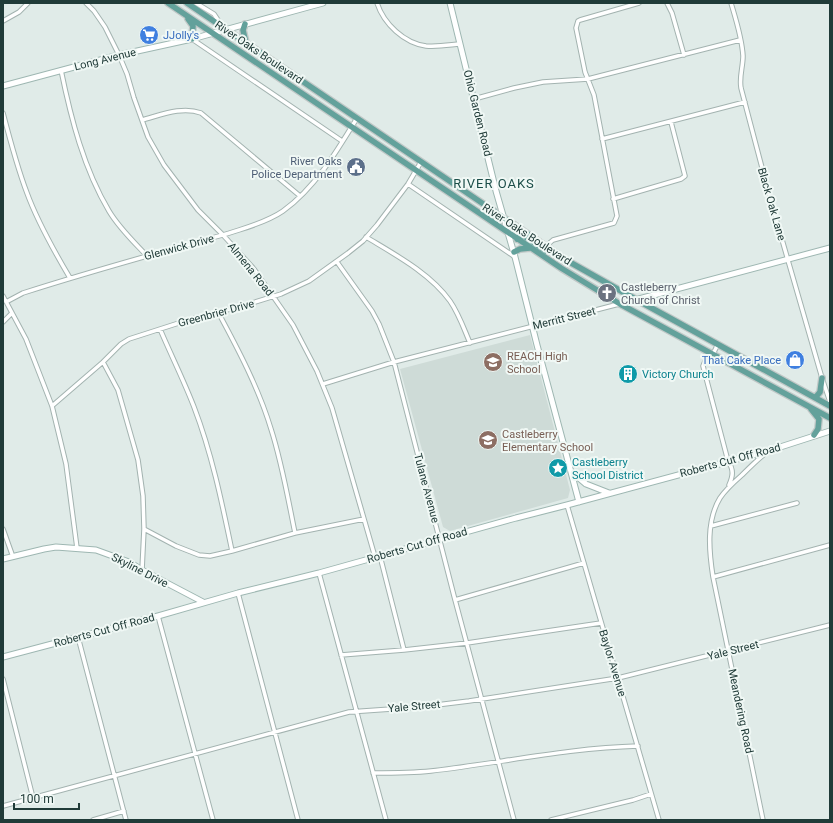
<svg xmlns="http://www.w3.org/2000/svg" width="833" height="823" font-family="Roboto,sans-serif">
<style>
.built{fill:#cedbd7}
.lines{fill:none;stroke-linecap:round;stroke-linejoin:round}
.street-casing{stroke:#a3b3b0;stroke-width:5.5}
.secondary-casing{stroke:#9eb7b2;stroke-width:7}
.primary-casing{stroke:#c1c8c7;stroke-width:8}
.street{stroke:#fff;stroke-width:3.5}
.secondary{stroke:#fff;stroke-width:5}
.primary{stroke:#63a19b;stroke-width:5.5}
.labels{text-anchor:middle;stroke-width:4;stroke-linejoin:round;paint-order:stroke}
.shop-label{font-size:11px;fill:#366cbe;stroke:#f0f8f5;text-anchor:start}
.street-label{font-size:11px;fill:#203b38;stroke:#f0f8f5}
.service-label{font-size:11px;fill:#4e5e75;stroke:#f0f8f5;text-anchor:end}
.worship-label{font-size:11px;fill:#5b616d;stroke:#f0f8f5;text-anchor:start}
.education-label{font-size:11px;fill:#785e54;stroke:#f0f8f5;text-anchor:start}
.culture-label{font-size:11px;fill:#0d838f;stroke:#f0f8f5;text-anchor:start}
.quarter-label{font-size:13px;letter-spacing:1px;fill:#1c4e49;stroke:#f0f8f5}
</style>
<rect width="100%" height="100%" fill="#e0ebe8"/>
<path class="built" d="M530 335 570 490 568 498 450 531 443 527 400 369Z"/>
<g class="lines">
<g class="street-casing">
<path id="street" d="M86 3 94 11 105 27 119 55 127 74 134 98 148 137 164 165 198 210 223 235 254 269 293 325 317 371 332 408 375 557
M196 3 214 14 218 20V24
M377 3C384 24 404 43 426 46 438 47 449 45 460 44
M667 3 672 13 684 55
M731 3C736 20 742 38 743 56 743 67 739 77 741 88L770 198 822 378 830 402
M3 21 19 12 28 3
M192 39 342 141
M61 70C71 119 84 169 109 211 119 228 134 242 147 256
M474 99 514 88 543 82 588 79 740 40
M3 113C10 140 17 167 27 193 38 223 54 251 70 278
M142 120C161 115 182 106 201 113L300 196
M602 139 745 102
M408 184 515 257
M613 199 681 179 685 176 671 122
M366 237C394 254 430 273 450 301 459 314 464 329 470 343
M546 246 553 240 614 223 617 216 594 95 585 72 576 28 578 21 580 20 639 3
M337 262 372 311 379 324 394 362 454 596 514 820
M3 296 26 339 52 406 66 464 77 548
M6 302 23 293C73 277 122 263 172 249 194 243 217 237 239 230 255 225 270 220 283 211 315 188 337 151 357 118
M218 312C238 349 259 389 271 429 282 463 288 499 295 533
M3 322 12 313
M160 329C171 355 184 381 194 407 212 454 222 503 232 551
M718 344 713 354 705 361 703 366 728 461C734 470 733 476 729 485
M103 362 118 390 138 460 143 496 144 529 142 570
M323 384 394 362 619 304
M52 406 103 362 121 344 129 339 185 321 249 304 281 294 309 281 348 253 363 241 377 225 408 184 421 162
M567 505 659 820
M711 526 797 503
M3 529 13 557
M144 529 176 546 199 555 210 556 232 551 295 533 364 519
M380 556 404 650
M319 573 386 820
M713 577 830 545
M238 593 298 820
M455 600 584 563
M158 616 213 820
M78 637 126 820
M341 655 404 650 467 643 601 623
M3 679 33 798
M373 773C392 773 412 773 431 771 500 763 568 748 638 746
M3 806 349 712 420 707 469 701 618 678 830 625
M93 820 124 811
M551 820 633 800 651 794
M763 820 713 577C709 551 706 521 720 498 726 489 734 482 742 475 750 467 758 459 767 452"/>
</g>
<g class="secondary-casing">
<path id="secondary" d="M450 3 496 191 515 257 537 345 579 502
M3 86 119 55 192 39 323 3
M620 304 830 248
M572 472 586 484 609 493
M3 559 44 549 56 547 96 550 129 562 142 570 203 602
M3 657 158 616 238 593 319 573 516 518 567 505 771 450 830 431"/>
</g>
<g class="primary-casing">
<path id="primary" d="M168 3 561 268 620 304 830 418
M187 3 566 260 637 300 830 406
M188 19 193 26 192 39
M245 24 243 30 246 43
M517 239 521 236H524L546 251 550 249
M514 252 520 249 530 248
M815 398 820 392 822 378
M811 409 819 419 818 429 814 435"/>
</g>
<use href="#street" class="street"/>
<use href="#secondary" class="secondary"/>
<use href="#primary" class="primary"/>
</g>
<defs>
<g id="supermarket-disc" transform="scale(1)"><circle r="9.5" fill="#3f7fe0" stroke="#f0f8f5"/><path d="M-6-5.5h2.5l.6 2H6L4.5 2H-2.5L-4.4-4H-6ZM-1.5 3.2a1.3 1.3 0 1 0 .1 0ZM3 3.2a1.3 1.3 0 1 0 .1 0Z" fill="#fff"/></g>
<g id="civic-disc" transform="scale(1)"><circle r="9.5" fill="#5c6f8a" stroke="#f0f8f5"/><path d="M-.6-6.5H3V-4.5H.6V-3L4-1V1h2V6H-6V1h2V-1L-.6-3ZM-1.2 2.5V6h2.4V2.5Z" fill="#fff"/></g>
<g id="church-disc" transform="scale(1)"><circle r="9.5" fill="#6b7280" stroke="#f0f8f5"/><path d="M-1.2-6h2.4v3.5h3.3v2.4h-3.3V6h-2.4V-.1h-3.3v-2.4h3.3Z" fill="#fff"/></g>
<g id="shop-disc" transform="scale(1)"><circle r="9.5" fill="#3f7fe0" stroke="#f0f8f5"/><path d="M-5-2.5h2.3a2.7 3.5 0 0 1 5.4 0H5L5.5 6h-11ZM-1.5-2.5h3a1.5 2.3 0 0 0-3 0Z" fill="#fff"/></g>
<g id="school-disc" transform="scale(1)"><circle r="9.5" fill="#8d6e63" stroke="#f0f8f5"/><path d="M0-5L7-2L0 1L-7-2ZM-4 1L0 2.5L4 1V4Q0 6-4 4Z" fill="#fff"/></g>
<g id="building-disc" transform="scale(1)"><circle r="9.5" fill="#0f9aa8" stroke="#f0f8f5"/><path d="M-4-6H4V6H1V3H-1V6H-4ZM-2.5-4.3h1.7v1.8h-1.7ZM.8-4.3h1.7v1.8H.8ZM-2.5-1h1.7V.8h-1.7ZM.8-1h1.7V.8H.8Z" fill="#fff"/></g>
<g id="sight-disc" transform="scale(1)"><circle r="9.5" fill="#0f9aa8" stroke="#f0f8f5"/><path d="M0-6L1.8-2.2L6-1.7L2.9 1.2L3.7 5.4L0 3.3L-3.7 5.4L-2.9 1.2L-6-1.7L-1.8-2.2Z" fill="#fff"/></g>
</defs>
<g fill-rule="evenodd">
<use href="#supermarket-disc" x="149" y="35"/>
<use href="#civic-disc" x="356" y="167"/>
<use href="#church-disc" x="607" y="293"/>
<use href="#shop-disc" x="795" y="360"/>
<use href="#school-disc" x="493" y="362"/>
<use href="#building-disc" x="628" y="374"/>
<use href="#school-disc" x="488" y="440"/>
<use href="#sight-disc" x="558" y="468"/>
</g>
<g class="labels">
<g class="shop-label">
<text x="163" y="39">JJolly's</text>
<text x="781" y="364" text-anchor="end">That Cake Place</text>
</g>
<g class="street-label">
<text transform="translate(259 52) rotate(34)" y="4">River Oaks Boulevard</text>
<text transform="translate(105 59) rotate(-14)" y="4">Long Avenue</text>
<text transform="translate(478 113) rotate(76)" y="4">Ohio Garden Road</text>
<text transform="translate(772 204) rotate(74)" y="4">Black Oak Lane</text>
<text transform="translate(527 234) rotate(33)" y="4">River Oaks Boulevard</text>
<text transform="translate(179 247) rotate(-15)" y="4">Glenwick Drive</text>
<text transform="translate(251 269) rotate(51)" y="4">Almena Road</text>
<text transform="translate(216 313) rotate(-15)" y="4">Greenbrier Drive</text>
<text transform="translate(564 318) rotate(-14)" y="4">Merritt Street</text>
<text transform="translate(730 460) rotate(-15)" y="4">Roberts Cut Off Road</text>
<text transform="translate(427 488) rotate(75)" y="4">Tulane Avenue</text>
<text transform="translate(417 545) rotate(-16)" y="4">Roberts Cut Off Road</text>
<text transform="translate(140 570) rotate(27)" y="4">Skyline Drive</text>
<text transform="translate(104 630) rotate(-15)" y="4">Roberts Cut Off Road</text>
<text transform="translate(733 650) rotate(-14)" y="4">Yale Street</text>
<text transform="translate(613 663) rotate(73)" y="4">Baylor Avenue</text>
<text transform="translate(414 706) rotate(-5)" y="4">Yale Street</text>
<text transform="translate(741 711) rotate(78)" y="4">Meandering Road</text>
</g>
<g class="service-label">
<text x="342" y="165">River Oaks<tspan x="342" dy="13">Police Department</tspan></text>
</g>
<g class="worship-label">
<text x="621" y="291">Castleberry<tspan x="621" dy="13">Church of Christ</tspan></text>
</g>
<g class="education-label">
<text x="507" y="360">REACH High<tspan x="507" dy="13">School</tspan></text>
<text x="502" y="438">Castleberry<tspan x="502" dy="13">Elementary School</tspan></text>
</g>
<g class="culture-label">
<text x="642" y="378">Victory Church</text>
<text x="572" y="466">Castleberry<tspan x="572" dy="13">School District</tspan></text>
</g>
<g class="quarter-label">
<text x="494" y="188">RIVER OAKS</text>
</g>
</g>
<rect width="833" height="823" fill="none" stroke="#203b38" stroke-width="8"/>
<path d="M14 803v6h65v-6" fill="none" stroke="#203b38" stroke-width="2"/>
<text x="20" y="803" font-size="12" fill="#203b38" stroke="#f0f8f5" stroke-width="3" paint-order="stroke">100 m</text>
</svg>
